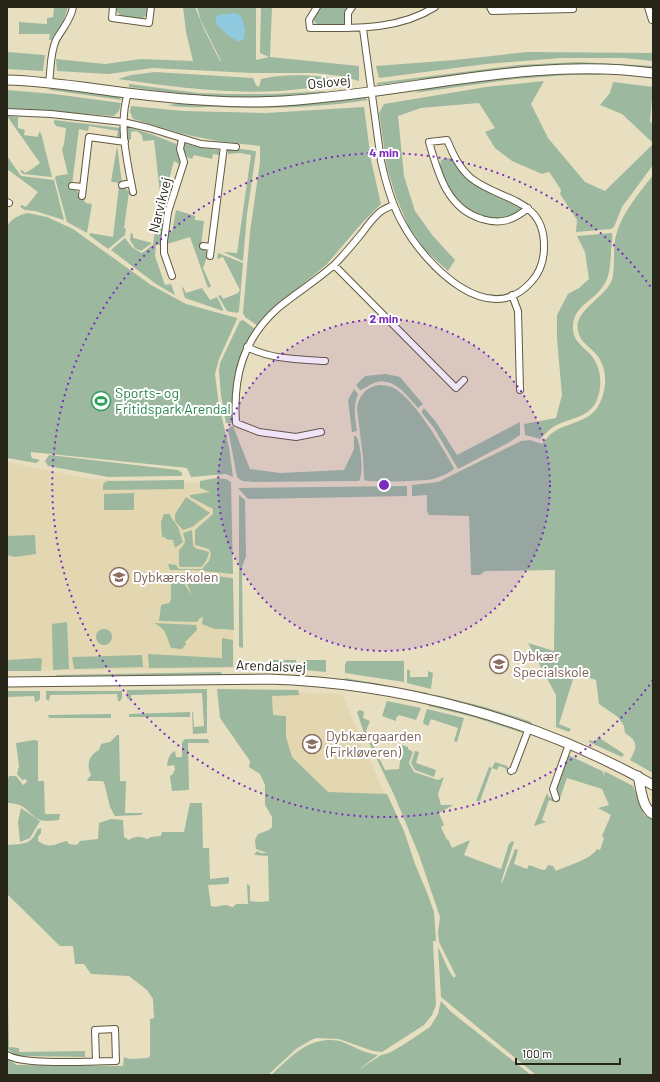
<svg xmlns="http://www.w3.org/2000/svg" width="660" height="1082" font-family="Barlow,sans-serif">
<style>
.built{fill:#e2d7b1}
.green{fill:#9cb89e}
.water{fill:#90cae1}
.lines{fill:none;stroke-linecap:round;stroke-linejoin:round}
.street-casing{stroke:#625a40;stroke-width:8}
.secondary-casing{stroke:#625a40;stroke-width:11}
.street{stroke:#fff;stroke-width:6}
.secondary{stroke:#fff;stroke-width:9}
.ring{fill:none;stroke:#7b2cbf;stroke-width:2;stroke-dasharray:2 4}
.labels{text-anchor:middle;stroke-width:4;stroke-linejoin:round;paint-order:stroke}
.street-label{font-size:14px;fill:#282519;stroke:#fff}
.leisure-label{font-size:14px;fill:#27864d;stroke:#fff;text-anchor:start}
.education-label{font-size:14px;fill:#785e54;stroke:#fff;text-anchor:start}
.centre{fill:#7b2cbf;stroke:#fff;stroke-width:2}
.ring-label{font-size:12px;text-anchor:middle;font-weight:bold;fill:#7b2cbf;stroke:#fff;stroke-width:4;stroke-linejoin:round;paint-order:stroke}
</style>
<rect width="100%" height="100%" fill="#e8dfc1"/>
<path class="built" d="M7 462 87 478 144 483H202L229 487 234 668 7 671Z
M272 691 338 694 343 696 359 734 361 746 365 749 385 795 298 794 286 736V715H273Z"/>
<path class="green" d="M54 7H68L63 22 51 40H49L50 34H19V22L47 24V18L53 17Z
M117 7H147V14L141 20 121 16 117 12Z
M183 7H195L204 29 220 61H221L201 21 197 7H256V60L269 57 260 53 261 7H272L270 57 359 66V81L341 76 315 73H251L153 68 108 74 57 71 56 59 105 64 141 59 193 61 186 32Z
M320 7H348C344 13 346 21 343 25H317L313 19Z
M7 52 45 55 43 71 7 69Z
M527 52 653 53V61L624 58H561L486 64 379 78 376 66 455 60Z
M578 62 653 66V69L572 65H551L513 68 378 85 376 83 517 65Z
M155 72 253 78 256 85 259 87 261 79C282 74 325 73 345 83L337 84 336 81 331 82V84C261 99 188 89 118 79L131 75Z
M598 73 603 75H568L515 79 414 93 424 89 443 86 536 74Z
M544 81 531 104 548 138 585 182 605 191 653 144V165L622 207 614 227 611 229 576 232 577 220 560 194 561 190 550 173 548 172 542 174 512 161 495 148 485 132 495 128 479 103 421 108 398 116 404 176 415 211 433 236 455 260 448 271 425 250 408 225 396 197 387 168 379 113 384 104 486 87Z
M613 82 653 87 650 122 653 123V143L622 114 600 105 610 93Z
M129 84 198 93 226 94H273L326 91C313 96 300 95 287 96 232 101 182 94 129 87Z
M50 87 118 96 122 100 50 90Z
M7 90 54 94 121 103 119 111 114 116 7 108Z
M365 98 368 100C317 108 266 109 214 107 202 107 179 108 168 105 208 99 249 105 288 104 314 104 339 101 365 98Z
M131 106 183 111 266 113 364 107 371 160 381 204 362 223 327 264 271 311 258 326 245 317 243 313 250 232 260 162V146L217 141 183 134 133 119 130 112Z
M7 116 18 117V128L25 130 24 135 38 137 39 132 41 133 52 177 23 174 20 171 22 170 25 173 32 169 40 163Z
M54 120 121 128 122 136 120 138 117 136 118 131 89 126 88 131 79 129 72 185 86 203 92 204 87 233 67 222 55 178 56 176 68 174 62 150 64 144 66 128 56 126 54 123Z
M127 127 151 134 176 144 177 152 181 157 180 163 179 164 174 161C170 174 168 188 163 201 164 202 165 203 165 204 166 207 160 238 160 245H156L155 256 165 285 171 284 175 295 156 284 111 250 125 238 132 247 141 253C146 252 148 247 153 245L160 193 154 140 143 141 142 135 136 131 131 132V139L128 141Z
M183 143 201 148 219 150 220 155 213 154 212 159 194 155 192 159 187 157 183 150Z
M117 146 122 183 111 182Z
M242 149 255 151 256 152 247 214 243 261 223 252 237 253 251 155 240 153 228 154V150Z
M7 156 21 176 54 180 64 220 35 211 25 210 20 207 22 205 26 207 38 192 7 169Z
M449 158 453 161 465 176 519 204 523 208 522 210C505 221 484 221 467 210 459 206 452 194 448 186 443 179 438 169 441 160L443 159Z
M653 175V773L630 760C637 747 639 742 625 733L624 726 618 717 599 704 596 680 575 673 559 724 571 729 569 732 556 727V695L528 643 554 651 555 570 485 571 480 575H471L469 516 429 515 427 511V495L412 496V485L438 482 521 441 530 440 542 444C546 439 550 434 555 431 568 423 587 422 597 408 607 393 609 369 596 354 590 347 580 342 578 331 573 311 605 298 612 280 615 270 613 252 615 240 620 215 637 196 653 175Z
M119 186 125 188 129 192 124 228 126 229 125 235 108 249 89 235 90 233 113 237Z
M176 210 195 216V220L204 221 201 247 205 249 208 254 203 268 211 286 208 288 190 237 167 244V233L172 232Z
M28 213 47 217 73 229 151 285 186 304 237 318V319L219 359 215 374 219 406 229 447 233 477 226 474 191 477 187 468 31 452V456L32 458 40 460 36 463 7 458V226C12 218 19 215 28 213Z
M131 233 133 234V238L152 243 141 251 135 248 130 240Z
M612 233C613 239 611 247 611 254 610 265 610 277 603 286 592 303 572 306 573 329 573 340 583 347 590 354 601 366 603 384 597 400 590 417 571 418 557 425 550 428 545 434 540 439L525 435 524 424 556 418 562 395 557 339V315L568 294 579 288 589 279 585 252 577 236Z
M218 253 243 263 239 311 237 313 227 311 218 296 221 295 223 299 238 293 240 290 223 257 217 259Z
M183 287 186 293 202 288 210 300 217 297 223 309V311L185 298 182 288Z
M243 320 255 329C235 364 231 383 233 423H226L221 395 219 371 220 363 240 321Z
M386 374 400 377 423 404 418 408C407 396 394 376 374 383 369 385 365 389 360 390L356 385 365 376Z
M379 385C386 385 391 386 397 390 418 405 441 445 454 468L453 470C447 474 440 477 433 479 424 481 372 483 364 480L363 457 357 409C358 396 366 387 379 385Z
M354 389 358 394C353 407 355 418 357 431L352 432 348 400Z
M424 408 436 422 457 455 520 422V435L508 443 458 469 434 428 422 413V411Z
M233 426 250 469 280 473 344 470 354 449V436H356C361 443 364 474 359 481L255 482 242 481 237 477 228 430 230 427Z
M49 455 178 470 182 473V476H173L108 477 48 466 45 461Z
M216 478 226 479 231 482 233 574 194 570H170L168 564 176 565 179 569H202L209 561 211 554 209 549 195 545V530L213 514V509L190 497V495L210 492 200 488V481Z
M184 480V489L103 490V485L105 482 108 481Z
M407 486V496L248 499 238 488Z
M134 493V510H104V494Z
M239 495 245 500 246 556 242 567 243 648 239 647Z
M186 497 210 513 192 527 183 530 175 521V514Z
M164 514H170L171 517 178 527 183 542 175 548 173 540 166 539 165 537H162L161 522Z
M192 530 193 545 195 548 209 552C208 557 206 563 201 567H180L179 565V550C186 542 186 543 183 533Z
M35 535 36 554 15 557 7 555V536Z
M182 573H189L233 578 234 630 223 629H215L202 624 203 617 200 618 197 622 159 621 161 605 169 603 171 600V580L183 582 192 595Z
M67 622 69 669 53 670 52 624Z
M154 623 197 625 196 626 197 630 185 642 186 644 182 649 171 648C166 635 167 630 154 623Z
M96 637a8 8 0 1 1 16 0a8 8 0 1 1-16 0Z
M222 638 233 640V667L149 668 148 654 222 658Z
M142 655 143 667 74 669 72 657Z
M40 658 42 659 41 671H7V659L8 660Z
M270 660H296V670L271 669Z
M303 660H326V672L305 670H304Z
M347 661H404V682L345 673V664Z
M407 670H410V677H428V671L433 673 431 689 407 683Z
M221 672 222 675 67 676H58L54 675Z
M345 678 428 693 426 694 344 680Z
M207 689V733L193 734 192 712H193L194 727 204 726 202 693 131 695V699L130 700 127 698V690Z
M217 689 298 690 299 695 272 696 273 715 286 716V737L292 757 328 792 387 794 404 831 415 864 428 895 434 912 436 941H433L436 1005 432 1015 424 1025 382 1052 373 1051 339 1039 317 1038 311 1040 296 1049 268 1075H7V1059L17 1065 123 1066 124 1057 129 1059 148 1058 150 1056V1019L154 1018 153 999 147 990 129 976 91 974 84 964H75L73 946H60L7 894 8 845C16 844 27 845 33 838 35 835 36 832 38 829L41 828V833L38 837V841C51 850 55 843 67 841L69 844 77 845 80 841 98 839 99 823 111 819 123 820 124 837 129 840C134 836 141 836 147 839L151 837 161 836 162 832H184L190 803H202L203 848H209L210 879 229 877V883L226 884 208 885 211 906C216 908 221 905 227 905 229 906 231 907 233 907L236 904H248L247 884 250 886V901L259 902 269 901 268 856 254 855 257 851 261 853H267L256 849 255 840 258 834 269 830 272 827V817L265 805V785L260 774 249 767 250 761 220 718Z
M7 691H40V699L38 701 35 702 34 696 7 697Z
M46 691H122V698L120 701H118L117 694 50 695 49 701 46 699Z
M436 695 485 707 529 721 532 723 531 725 466 704 436 696Z
M387 701 421 708 416 720 399 715 396 718V721L382 716Z
M430 704 476 716 521 730 523 733 473 717 428 706Z
M427 709 464 718 457 742 454 741 458 728 431 719 428 726 424 724 423 722Z
M360 710 364 712 363 718 370 721 366 731 385 770 399 769 402 745 408 747V749L413 752 409 763 414 772 438 780 444 777 438 794 441 805H453L439 813 444 825 441 827 447 840 448 839 452 848 470 840 464 855 501 869 509 844 512 841 514 842 501 882 502 883 515 849 518 850 514 864 527 869 529 865 543 870H545L548 865 553 866 556 871C566 866 592 859 597 849L600 850 604 838 602 836 611 815 598 808 609 805 602 789 567 778 560 798 556 790 568 755 602 771 605 776 604 771 633 786 644 815 653 820V1075H536L441 997 438 947C444 958 447 970 454 978L456 976 439 942 438 933 440 917 419 855 395 797 363 730 357 712Z
M190 712V717H129V714Z
M111 714V718H49L48 715Z
M117 735H119L120 781H126L125 813H143L141 815 115 816 110 807 104 782 102 781H88L87 780 91 775C86 764 89 755 99 750L101 744 110 742Z
M598 737 624 754 622 757 589 742V740L596 742Z
M185 739H208L209 743H188L189 790 172 791 170 776 173 774 175 769 174 765 167 766C168 759 169 754 175 751L176 757H182V742Z
M34 740 38 741V781H44L45 814H60L59 820C54 820 45 822 40 820 26 813 27 803 7 803V783L9 776H16L23 785 27 782 26 779 22 780 17 774 19 766 16 743Z
M415 751 419 752 416 763 436 770 434 777 415 770 411 763Z
M495 762 507 766 509 769 506 770 505 768 499 766 497 770 492 768 480 801H476L489 767 492 768Z
M547 793 549 797 555 799 554 802 549 800 542 820 546 822 534 826Z
M21 808 40 821 30 838 20 842 18 822Z
M7 997H8L9 1047 19 1048V1052L85 1051V1057L22 1056 16 1055 7 1049Z
M441 1001 450 1011 531 1075H271C288 1060 304 1041 328 1040 332 1040 336 1040 340 1041 353 1046 364 1053 378 1055L357 1071 381 1055 389 1053 403 1045 430 1027 438 1014Z"/>
<path class="water" d="M234 13 241 16 245 29 244 39 241 41H237L229 36 217 25 215 19 218 15Z"/>
<g class="lines">
<g class="street-casing">
<path id="street" d="M113 7 112 18 149 23 151 7
M317 7 309 20 310 28C352 28 397 31 435 7
M490 7 492 11 573 9
M648 7 652 20
M348 28V13L352 7
M363 29 381 161C386 184 392 206 404 226 426 265 489 331 532 281 540 272 544 259 544 247 545 197 499 201 471 178 459 168 453 154 447 140L429 142C438 173 447 209 482 219 501 225 514 220 528 208
M49 83C51 69 50 53 56 40 62 29 71 20 73 7
M128 93C118 125 127 160 133 192
M7 112 51 114 123 122 149 128 201 144 236 147
M122 185 131 183
M72 186 83 187
M82 196 89 137 125 142
M7 202 9 203
M203 246 211 247
M210 256 224 146
M334 265 456 388 464 380
M172 276 164 253V241L168 212 184 162 180 149 182 139
M512 295 518 311 520 390
M247 347C272 360 298 359 325 361
M321 432 296 437 259 432 236 423C233 378 242 340 278 308 296 293 316 281 334 265 344 255 353 244 362 233 367 226 373 218 380 212 384 209 389 207 393 205
M511 771 513 770 529 728
M556 798 553 789 569 744
M7 1055C25 1066 92 1061 116 1061L115 1029 95 1030 96 1061"/>
</g>
<g class="secondary-casing">
<path id="secondary" d="M7 80C47 81 87 88 127 93 178 99 231 104 283 101 407 94 529 56 653 73
M7 682 268 679C402 683 535 719 653 785
M638 776C641 788 642 808 653 814"/>
</g>
<use href="#street" class="street"/>
<use href="#secondary" class="secondary"/>
</g>
<circle cx="384" cy="485" r="166" fill="#7b2cbf" fill-opacity=".12"/>
<g class="ring">
<circle cx="384" cy="485" r="166"/>
<path d="M653 680A332 332 0 1 1 653 290"/>
</g>
<defs>
<g id="stadium-ring" transform="scale(1)"><circle r="9.5" fill="#fff" stroke="#2e9e5b" stroke-width="1.5"/><path d="M0-5a6.5 5 0 1 0 0 10a6.5 5 0 1 0 0-10ZM-3.5-1.8h7v3.6h-7Z" fill="#2e9e5b"/></g>
<g id="school-ring" transform="scale(1)"><circle r="9.5" fill="#fff" stroke="#8d6e63" stroke-width="1.5"/><path d="M0-5L7-2L0 1L-7-2ZM-4 1L0 2.5L4 1V4Q0 6-4 4Z" fill="#8d6e63"/></g>
</defs>
<g fill-rule="evenodd">
<use href="#stadium-ring" x="101" y="401"/>
<use href="#school-ring" x="119" y="577"/>
<use href="#school-ring" x="499" y="664"/>
<use href="#school-ring" x="312" y="744"/>
</g>
<g class="labels">
<g class="street-label">
<text transform="translate(329 82) rotate(-6)" y="5">Oslovej</text>
<text transform="translate(160 205) rotate(-76)" y="5">Narvikvej</text>
<text transform="translate(271 666) rotate(2)" y="5">Arendalsvej</text>
</g>
<g class="leisure-label">
<text x="115" y="398">Sports- og<tspan x="115" dy="16">Fritidspark Arendal</tspan></text>
</g>
<g class="education-label">
<text x="133" y="582">Dybkærskolen</text>
<text x="513" y="661">Dybkær<tspan x="513" dy="16">Specialskole</tspan></text>
<text x="326" y="741">Dybkærgaarden<tspan x="326" dy="16">(Firkløveren)</tspan></text>
</g>
</g>
<circle cx="384" cy="485" r="6" class="centre"/>
<g class="ring-label">
<text x="384" y="157">4 min</text>
<text x="384" y="323">2 min</text>
</g>
<rect width="660" height="1082" fill="none" stroke="#282519" stroke-width="16"/>
<path d="M516 1058v6h104v-6" fill="none" stroke="#282519" stroke-width="2"/>
<text x="522" y="1058" font-size="12" fill="#282519" stroke="#ffffff" stroke-width="3" paint-order="stroke">100 m</text>
</svg>
